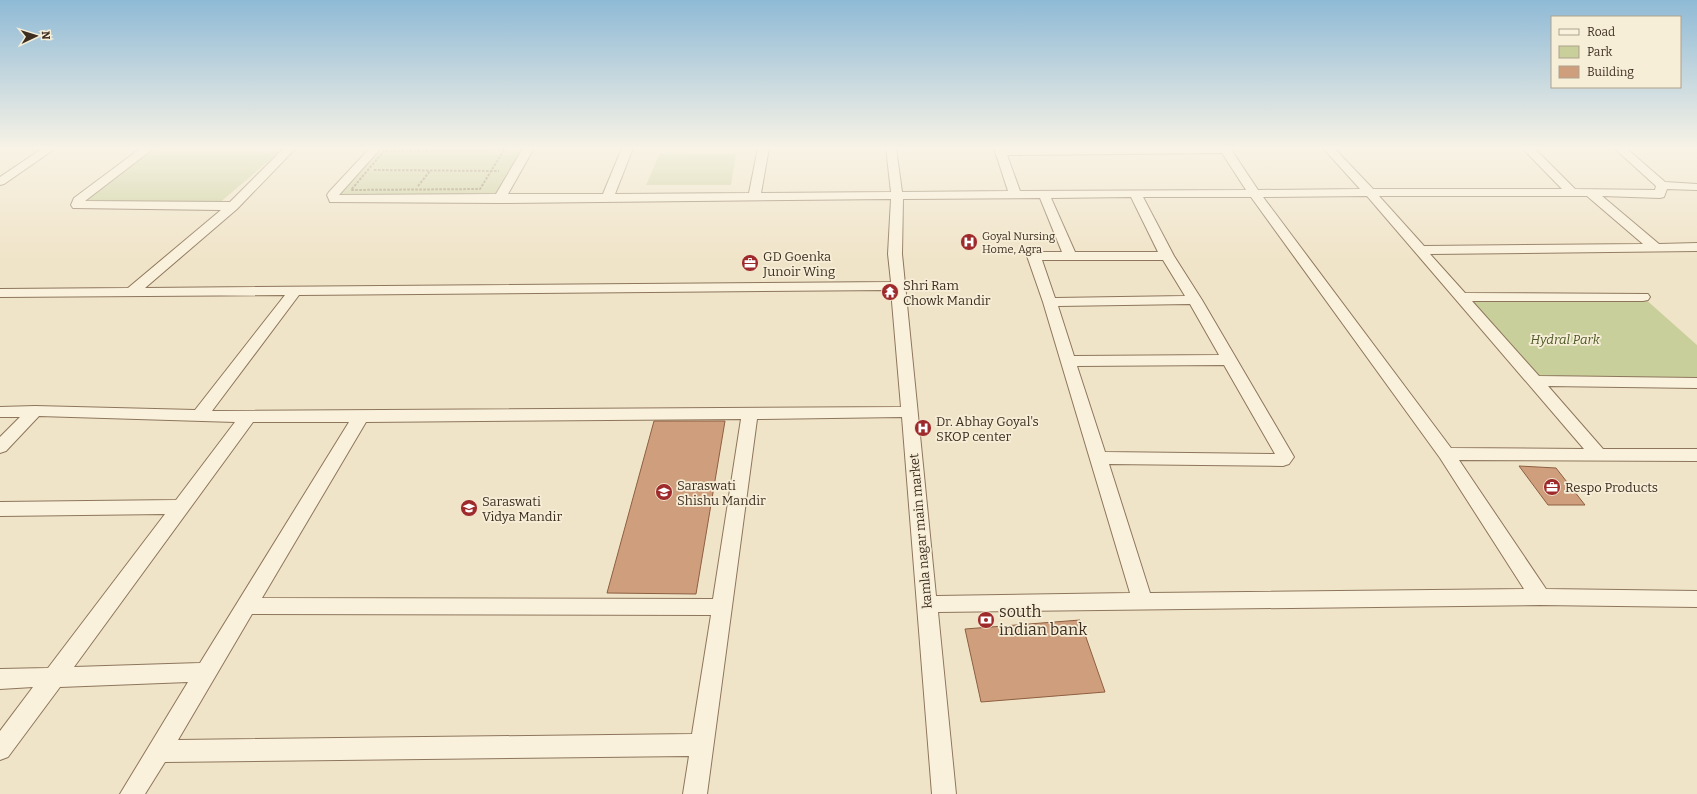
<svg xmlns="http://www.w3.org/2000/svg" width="1697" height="794" font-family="Bitter,serif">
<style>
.green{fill:#c9cf9b}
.building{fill:#cf9f7d;stroke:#8d5f41}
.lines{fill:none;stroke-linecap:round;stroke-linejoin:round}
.minor-casing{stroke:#8d765c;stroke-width:2}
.path{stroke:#8d765c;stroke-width:2;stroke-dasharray:2.5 1.5;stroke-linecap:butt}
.minor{fill:#faf1dc;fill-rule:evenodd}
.labels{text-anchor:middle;stroke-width:3.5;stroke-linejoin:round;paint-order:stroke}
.far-poi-label{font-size:11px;fill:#3d2e20;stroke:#f7eed8;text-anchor:start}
.poi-label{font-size:13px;fill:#3d2e20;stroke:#f7eed8;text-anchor:start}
.park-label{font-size:13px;font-style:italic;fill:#4d5a26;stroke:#f7eed8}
.street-label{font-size:13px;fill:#3d2e20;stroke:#f7eed8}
.near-poi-label{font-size:16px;fill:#3d2e20;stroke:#f7eed8;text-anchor:start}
</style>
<rect width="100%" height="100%" fill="#f0e4c8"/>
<path class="green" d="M376 148H529L499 199 335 200Z
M155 149 279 152 217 205 81 202Z
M660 153 736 154 731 185H646Z
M1461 297H1643L1697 345V383L1534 381Z"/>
<path class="building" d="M654 421H725L696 594 607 593Z
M1519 466 1556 468 1585 505H1548Z
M1080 620 1105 692 981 702 965 629Z"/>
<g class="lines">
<g class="minor-casing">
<path id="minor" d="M43 148H56L4 184 0 185V177Z
M141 148H154L85 201 230 202 284 148H296L237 209 145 288 891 282 888 254 891 199 499 203 330 202 327 195 329 192 370 148H381L339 195 496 194 523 148H534L508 194H603L622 148H633L615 194 749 193 758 148H769L761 193 891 192 886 148H896L902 192 1008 191 994 148H1230L1258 190 1360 189 1323 148H1334L1373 189H1562L1522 148H1534L1575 189 1655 190 1656 186 1614 148H1626L1665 182 1697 184V190L1667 189 1664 197 1660 198 1602 196 1659 244 1697 243V251L1430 254 1465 293 1648 294 1650 297 1648 300 1643 301H1472L1539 376 1697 378V388L1548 386 1603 449H1697V461L1459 460 1546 589 1697 591V607L1540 605 938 612 956 794H932L902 417 757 419 707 794H683L689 756 165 762 145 794H120L188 682 60 687 8 757 0 760V731L33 687 0 689V669L48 668 165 514 0 516V502L176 500 235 422 39 416 6 451 0 453V437L20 417H0V407L35 406 195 410 285 295 0 297V289L128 288 221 210 73 208 71 205 74 198ZM1222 153 1246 190 1020 191 1007 155ZM1367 196 1584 449 1451 448 1263 197ZM1379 196H1587L1643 244 1424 246ZM1131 197 1158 252H1075L1051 198ZM1143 197H1251L1440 458 1524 589 1150 593 1109 464 1283 466 1289 464 1294 457 1202 300 1174 256ZM1040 198 1062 252H1034L1027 256 1043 302 1130 593 936 596 902 254 903 199ZM1042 260H1163L1185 296 1055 298ZM891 290 901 407 212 411 299 295ZM1190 304 1219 355 1074 356 1058 306ZM1224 365 1275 454 1105 452 1077 366ZM741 419 713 599 262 598 366 422ZM253 422H349L200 663 74 667ZM252 614 711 615 692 734 178 740Z"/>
</g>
<path class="path" d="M504 150 480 189 351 190 384 151Z
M374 170 499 171
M418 186 430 171"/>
<use href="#minor" class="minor"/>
</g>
<linearGradient id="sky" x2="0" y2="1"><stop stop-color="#8fbad6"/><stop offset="0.57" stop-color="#f8f3e6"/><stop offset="1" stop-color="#f8f3e6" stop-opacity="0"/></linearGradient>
<rect width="1697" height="260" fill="url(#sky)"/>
<defs>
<g id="hospital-disc" transform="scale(0.9)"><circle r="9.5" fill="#9e2a2b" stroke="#f7eed8"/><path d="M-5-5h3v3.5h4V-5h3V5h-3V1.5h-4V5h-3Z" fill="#fff"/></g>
<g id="office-disc" transform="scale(0.9)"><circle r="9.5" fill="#9e2a2b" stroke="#f7eed8"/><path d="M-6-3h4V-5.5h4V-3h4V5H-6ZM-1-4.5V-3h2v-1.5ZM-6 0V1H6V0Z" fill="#fff"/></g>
<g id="temple-disc" transform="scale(0.9)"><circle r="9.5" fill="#9e2a2b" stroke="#f7eed8"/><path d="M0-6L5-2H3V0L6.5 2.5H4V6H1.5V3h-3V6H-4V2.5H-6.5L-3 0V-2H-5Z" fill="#fff"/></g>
<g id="school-disc" transform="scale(0.9)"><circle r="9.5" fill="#9e2a2b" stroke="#f7eed8"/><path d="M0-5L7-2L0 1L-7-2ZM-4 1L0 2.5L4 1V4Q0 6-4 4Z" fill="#fff"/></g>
<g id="bank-disc" transform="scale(0.9)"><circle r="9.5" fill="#9e2a2b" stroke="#f7eed8"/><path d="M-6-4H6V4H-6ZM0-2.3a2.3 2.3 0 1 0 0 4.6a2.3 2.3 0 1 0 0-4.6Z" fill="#fff"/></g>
</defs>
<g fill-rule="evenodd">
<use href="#hospital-disc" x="969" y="242"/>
<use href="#office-disc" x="750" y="263"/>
<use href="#temple-disc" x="890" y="292"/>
<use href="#hospital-disc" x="923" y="428"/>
<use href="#office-disc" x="1552" y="487"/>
<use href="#school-disc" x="664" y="492"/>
<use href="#school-disc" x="469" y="508"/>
<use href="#bank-disc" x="986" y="620"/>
</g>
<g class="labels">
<g class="far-poi-label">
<text x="982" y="240">Goyal Nursing<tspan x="982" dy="13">Home, Agra</tspan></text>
</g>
<g class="poi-label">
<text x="763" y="261">GD Goenka<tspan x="763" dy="15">Junoir Wing</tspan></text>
<text x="903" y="290">Shri Ram<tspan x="903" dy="15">Chowk Mandir</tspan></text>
<text x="936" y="426">Dr. Abhay Goyal's<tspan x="936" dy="15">SKOP center</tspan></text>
<text x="677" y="490">Saraswati<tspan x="677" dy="15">Shishu Mandir</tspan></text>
<text x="1565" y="492">Respo Products</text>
<text x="482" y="506">Saraswati<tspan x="482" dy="15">Vidya Mandir</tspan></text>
</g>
<g class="park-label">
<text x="1565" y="344">Hydral Park</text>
</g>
<g class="street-label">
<text transform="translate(920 531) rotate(-95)" y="5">kamla nagar main market</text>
</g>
<g class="near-poi-label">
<text x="999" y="617">south<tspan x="999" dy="18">indian bank</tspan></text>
</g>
</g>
<rect x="1551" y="16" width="130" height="72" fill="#f7eed8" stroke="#ada18e"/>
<rect x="1559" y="29" width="20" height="6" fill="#faf1dc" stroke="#ada18e"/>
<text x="1587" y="36" font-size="12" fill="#3d2e20">Road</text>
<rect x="1559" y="46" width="20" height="12" fill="#c9cf9b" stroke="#ada18e"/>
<text x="1587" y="56" font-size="12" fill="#3d2e20">Park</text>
<rect x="1559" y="66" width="20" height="12" fill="#cf9f7d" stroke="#ada18e"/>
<text x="1587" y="76" font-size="12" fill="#3d2e20">Building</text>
<g transform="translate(36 36) rotate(86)" stroke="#f7eed8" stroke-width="3" paint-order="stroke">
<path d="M0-3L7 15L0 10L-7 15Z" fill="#3d2e20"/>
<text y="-6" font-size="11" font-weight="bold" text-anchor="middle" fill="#3d2e20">N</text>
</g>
</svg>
